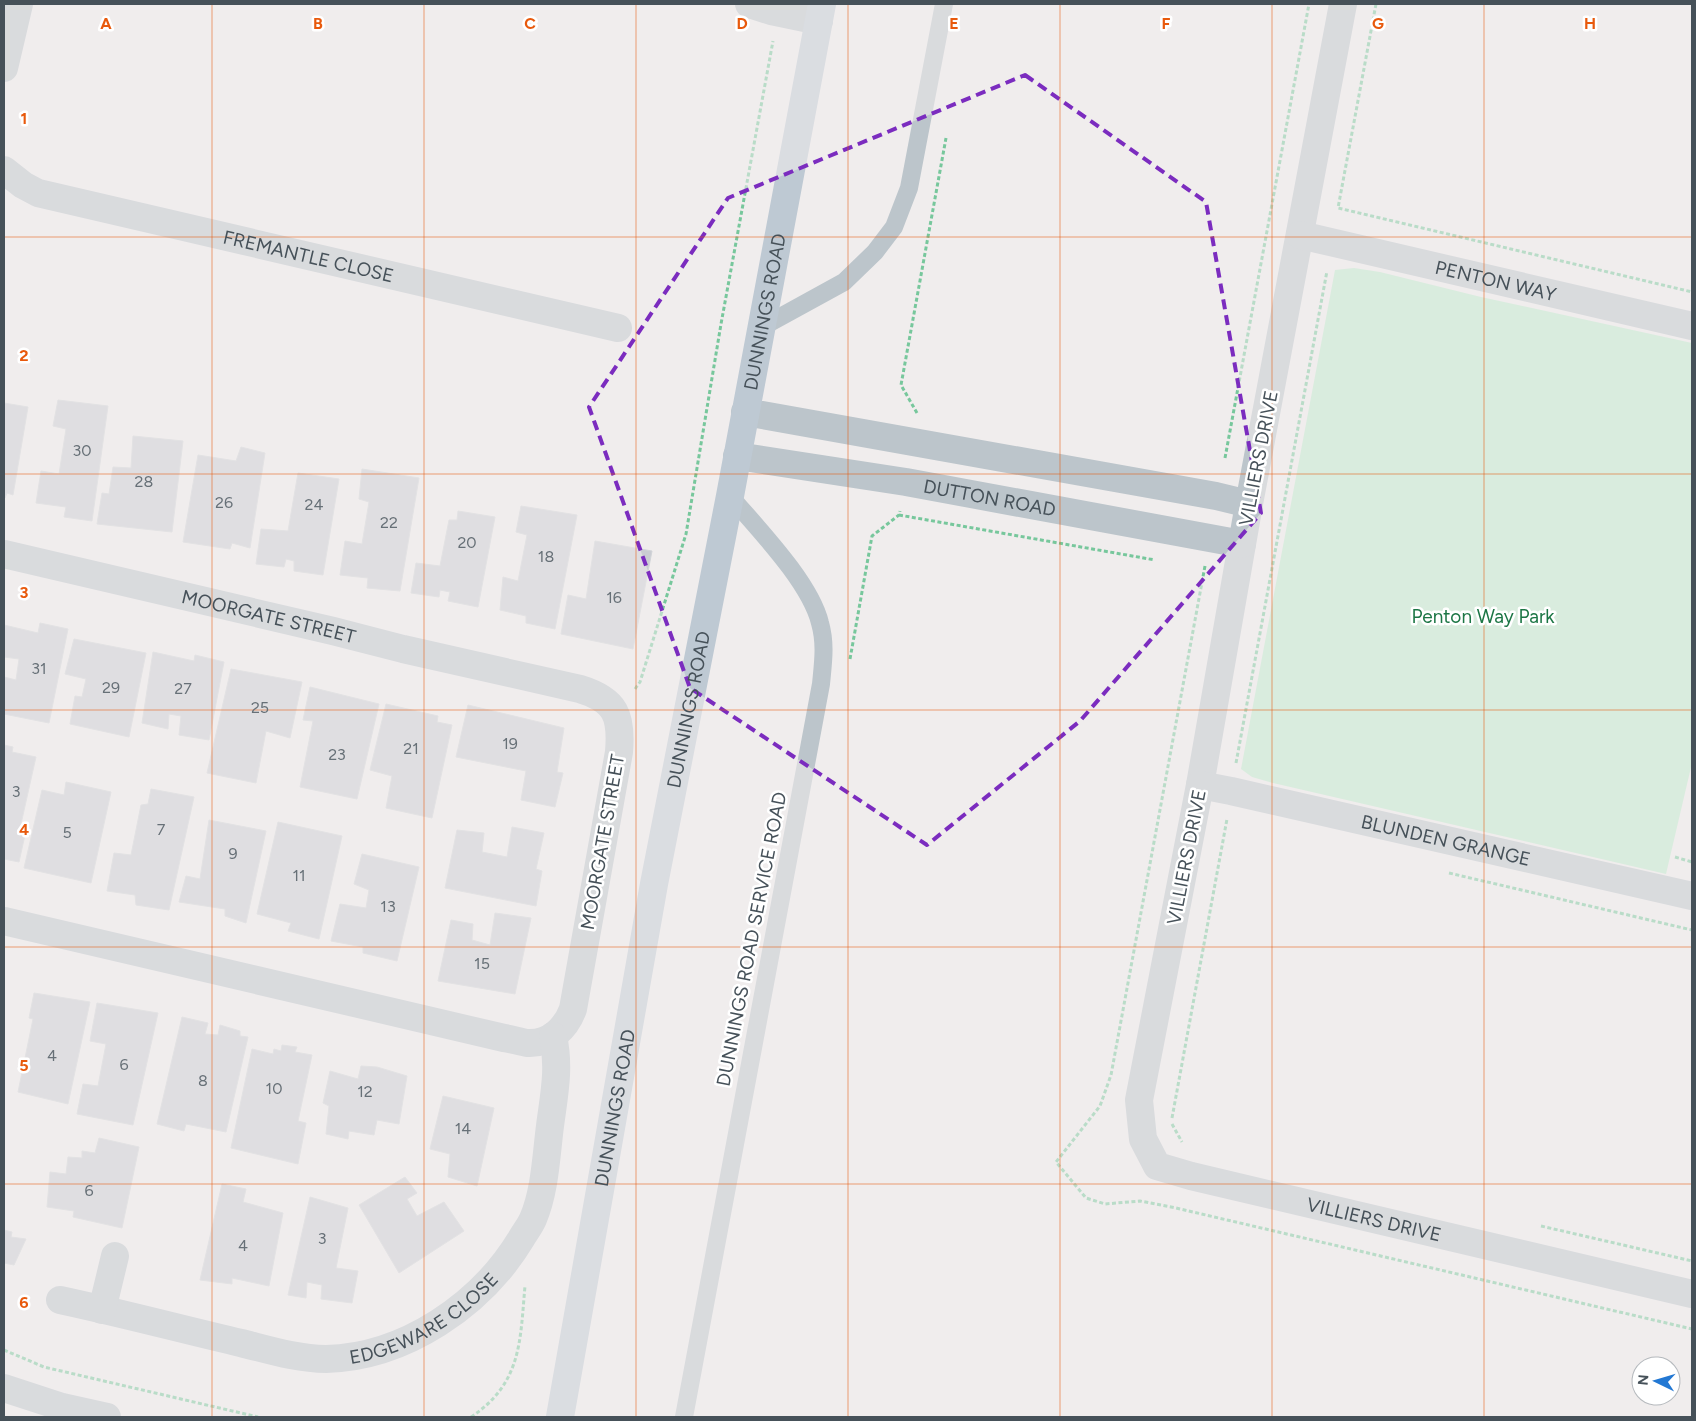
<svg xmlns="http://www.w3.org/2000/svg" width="1696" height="1421" font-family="Figtree,sans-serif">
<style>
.green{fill:#bdeccd}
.building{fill:#caccd2;stroke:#d1d4d8}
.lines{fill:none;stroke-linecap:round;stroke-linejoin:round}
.path{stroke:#77c79c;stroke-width:3;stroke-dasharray:4 2.5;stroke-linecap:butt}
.lane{stroke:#bcc5cb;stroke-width:18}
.street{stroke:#bcc5cb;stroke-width:28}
.secondary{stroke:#bec9d3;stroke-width:28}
.marked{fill:none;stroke:#7b2cbf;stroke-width:4;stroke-dasharray:10 6;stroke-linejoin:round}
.grid{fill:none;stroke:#e8590c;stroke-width:1;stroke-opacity:0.55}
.labels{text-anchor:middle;stroke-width:5;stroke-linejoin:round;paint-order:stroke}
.number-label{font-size:16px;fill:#677077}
.street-label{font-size:19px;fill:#465159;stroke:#fff}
.park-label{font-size:19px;fill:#1c7645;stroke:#fff}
.grid-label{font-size:16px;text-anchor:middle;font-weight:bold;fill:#e8590c;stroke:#fff;stroke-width:5;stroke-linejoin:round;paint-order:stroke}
</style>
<rect width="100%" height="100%" fill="#f0eded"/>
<path class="green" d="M1354 268 1380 272 1481 297 1692 343V763L1666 874 1273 783 1252 777 1241 769 1335 270Z"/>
<path class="building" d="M58 400 108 406 92 521 64 517 66 507 36 503 41 471 59 474 66 429 53 426Z
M4 403 28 407 13 495 7 493 5 498H4Z
M133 436 183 441 172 532 97 524 102 493 109 494 113 467 131 468Z
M241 447 265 453 250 548 232 543 230 549 183 542 198 455 236 461Z
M362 469 419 478 400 591 367 588 368 578 340 575 345 541 362 544 369 502 359 499Z
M298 473 339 479 323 575 294 571V561L286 559 284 567 256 564 261 529 288 531Z
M521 506 577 515 555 629 526 623V616L500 610 503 577 518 581 527 535 516 532Z
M458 511 495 517 478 607 448 601 450 592 440 590 439 597 411 593 416 563 440 566 449 520H457Z
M595 541 652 551 633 649 561 634 568 595 586 599Z
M40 623 68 629 49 723 4 714V677L16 680 19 659 4 657V625L38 633Z
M74 639 146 653 129 737 70 724 75 696 82 697 86 679 65 674Z
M153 652 194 661 195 655 224 662 209 740 179 735 181 716 169 714 168 729 142 723Z
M231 669 302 682 290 738 266 731 256 783 207 773Z
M310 687 379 704 357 799 300 787 313 721 303 720Z
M386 704 438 716 437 722 452 725 432 818 386 808 392 776 370 770Z
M468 705 564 728 557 772 563 773 555 807 521 800 526 771 456 757Z
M4 745 13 747 12 752 36 757 21 824 27 826 19 862 4 859Z
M66 782 111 792 91 883 24 868 42 790 64 795Z
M151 789 194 797 169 910 136 905 135 895 107 891 114 853 131 855 141 805 148 804Z
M209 820 266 831 246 923 225 916V909L179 902 186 876 200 879Z
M278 822 342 836 319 939 288 931 291 923 257 914Z
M512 827 544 833 536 869 542 871 536 906 445 888 457 830 484 833 482 852 507 857Z
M362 854 419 867 397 961 363 953V947L331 941 340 904 366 908 369 890 354 884Z
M495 913 531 918 515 994 438 981 451 920 473 924 472 940 490 945Z
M34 993 90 1002 68 1104 18 1092 33 1019 29 1018Z
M97 1003 158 1013 133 1125 77 1114 83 1084 98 1086 106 1044 90 1041Z
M182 1017 208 1023 205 1034 218 1035 220 1025 240 1031V1036L248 1037 226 1132 186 1124 184 1131 157 1124Z
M282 1045 297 1047 295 1052 312 1055 298 1121 306 1123 298 1164 231 1148 252 1049 273 1054 274 1049 281 1051Z
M361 1066 377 1067 407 1076 399 1124 377 1120 374 1135 349 1131 348 1139 326 1134 329 1106 323 1103 330 1071 358 1079Z
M443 1096 494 1108 477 1186 448 1177 450 1154 430 1149Z
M99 1138 139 1147 122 1228 73 1217 74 1211 47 1207 50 1172 66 1174 68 1157 82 1158V1151L95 1153Z
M405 1177 417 1193 407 1199 417 1216 444 1202 464 1231 399 1273 359 1205Z
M222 1184 246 1189 243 1202 283 1213 269 1286 232 1278V1284L200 1280Z
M310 1197 348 1208 336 1268 358 1271 352 1303 321 1299 322 1285 307 1282 306 1298 288 1295Z
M4 1230 12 1232 11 1237 26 1239 14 1265 4 1263Z"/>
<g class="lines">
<path class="path" d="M1376 4 1338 208 1692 292
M917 413 901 385 946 138
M1225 458 1309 4
M899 515 1155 560
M1205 566 1111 1075 1100 1106 1056 1162 1086 1198 1105 1204 1140 1201 1176 1208 1692 1329
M850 659 872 536 899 515 900 511
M635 689 640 682 686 534 721 324 773 41
M1236 763 1327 271
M1675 857 1692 862
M1449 873 1692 930
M1172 1118 1227 819
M1172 1124 1182 1142
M1541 1226 1692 1261
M4 1350 44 1367 258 1417
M471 1417C522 1383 520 1341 525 1286"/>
<path class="lane" d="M760 328 844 282 875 252 894 227 909 188 944 4
M684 1417 821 684C823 663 826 644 820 623 810 582 758 529 730 496"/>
<g class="street">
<path d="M749 4 771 11 819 21"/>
<path id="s1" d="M1343 4 1249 504 1200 785 1139 1100 1143 1139 1157 1166 1191 1176 1692 1294"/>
<path d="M4 68 19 4"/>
<path id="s2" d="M4 170 23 185 38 193 618 328"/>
<path id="s3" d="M1300 235 1692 326"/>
<path d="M745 412 1216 496 1249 504"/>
<path id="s4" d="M737 456 906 482 1242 544"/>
<path id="s5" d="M4 554 333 631 403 649 580 689C616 700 622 716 619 752L573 1009C566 1028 550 1044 528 1043 520 1042 512 1039 504 1038L4 921"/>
<path id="s6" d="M1200 785 1231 791 1692 896"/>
<path id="s7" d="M60 1300C121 1313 181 1329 241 1343 269 1350 298 1359 326 1359 405 1357 481 1305 521 1239 525 1232 530 1226 533 1219 545 1191 546 1157 550 1126 554 1095 560 1068 553 1036"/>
<path d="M102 1310 115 1256"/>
<path d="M4 1388 62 1407 107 1417"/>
</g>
<path class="secondary" id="s8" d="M560 1417 654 884 730 496 822 4"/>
</g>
<path d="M0 0H1696V1421H0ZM1025 75 1206 202 1261 513 1080 721 927 845 690 688 589 407 728 198Z" fill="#f0eded" fill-opacity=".55" fill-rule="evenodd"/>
<path class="marked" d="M1025 75 1206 202 1261 513 1080 721 927 845 690 688 589 407 728 198Z"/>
<path class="grid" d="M212 4V1417M424 4V1417M636 4V1417M848 4V1417M1060 4V1417M1272 4V1417M1484 4V1417M4 237H1692M4 474H1692M4 710H1692M4 947H1692M4 1184H1692"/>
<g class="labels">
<g class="number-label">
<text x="82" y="456">30</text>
<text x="144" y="487">28</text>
<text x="224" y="508">26</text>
<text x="314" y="510">24</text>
<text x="389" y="528">22</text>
<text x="467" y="548">20</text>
<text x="546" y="562">18</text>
<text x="614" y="603">16</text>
<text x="39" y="674">31</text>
<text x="111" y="693">29</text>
<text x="183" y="694">27</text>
<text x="260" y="713">25</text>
<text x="510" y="749">19</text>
<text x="411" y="754">21</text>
<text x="337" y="760">23</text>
<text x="16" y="797">3</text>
<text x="161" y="835">7</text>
<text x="67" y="838">5</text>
<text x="233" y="859">9</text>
<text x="299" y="881">11</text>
<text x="388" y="912">13</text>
<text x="482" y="969">15</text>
<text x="52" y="1061">4</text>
<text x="124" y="1070">6</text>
<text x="203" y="1086">8</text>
<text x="274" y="1094">10</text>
<text x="365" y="1097">12</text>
<text x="463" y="1134">14</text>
<text x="89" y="1196">6</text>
<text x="322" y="1244">3</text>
<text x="243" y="1251">4</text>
</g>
<g class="street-label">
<text dy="7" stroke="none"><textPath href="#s2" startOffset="319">FREMANTLE CLOSE</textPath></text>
<text dy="7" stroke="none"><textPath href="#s3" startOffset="201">PENTON WAY</textPath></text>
<text dy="7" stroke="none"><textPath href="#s8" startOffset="1124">DUNNINGS ROAD</textPath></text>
<text transform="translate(1258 458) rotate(-79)" y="7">VILLIERS DRIVE</text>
<text dy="7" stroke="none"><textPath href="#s4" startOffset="256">DUTTON ROAD</textPath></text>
<text dy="7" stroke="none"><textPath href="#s5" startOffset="272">MOORGATE STREET</textPath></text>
<text dy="7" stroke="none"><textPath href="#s8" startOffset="719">DUNNINGS ROAD</textPath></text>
<text dy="7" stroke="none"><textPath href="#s6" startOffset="252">BLUNDEN GRANGE</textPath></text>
<text transform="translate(602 842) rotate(-80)" y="7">MOORGATE STREET</text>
<text transform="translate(1186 857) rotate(-79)" y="7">VILLIERS DRIVE</text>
<text transform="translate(751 939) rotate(-79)" y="7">DUNNINGS ROAD SERVICE ROAD</text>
<text dy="7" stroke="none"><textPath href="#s8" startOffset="314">DUNNINGS ROAD</textPath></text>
<text dy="7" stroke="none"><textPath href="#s1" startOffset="1408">VILLIERS DRIVE</textPath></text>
<text dy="7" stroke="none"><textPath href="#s7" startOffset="381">EDGEWARE CLOSE</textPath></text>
</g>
<g class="park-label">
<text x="1483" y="623">Penton Way Park</text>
</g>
</g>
<g class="grid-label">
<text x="106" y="29">A</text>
<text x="318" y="29">B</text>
<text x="530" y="29">C</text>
<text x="742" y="29">D</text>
<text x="954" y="29">E</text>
<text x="1166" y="29">F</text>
<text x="1378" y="29">G</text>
<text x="1590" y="29">H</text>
<text x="24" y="124">1</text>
<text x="24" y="361">2</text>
<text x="24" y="598">3</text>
<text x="24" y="835">4</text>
<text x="24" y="1071">5</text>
<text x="24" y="1308">6</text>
</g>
<rect width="1696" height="1421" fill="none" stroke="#465159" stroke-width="10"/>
<g transform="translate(1656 1381) rotate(275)"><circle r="24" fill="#ffffff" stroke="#b5b9bd"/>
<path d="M0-4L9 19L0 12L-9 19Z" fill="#2378d3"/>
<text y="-8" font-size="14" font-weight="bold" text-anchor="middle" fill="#465159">N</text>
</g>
</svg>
